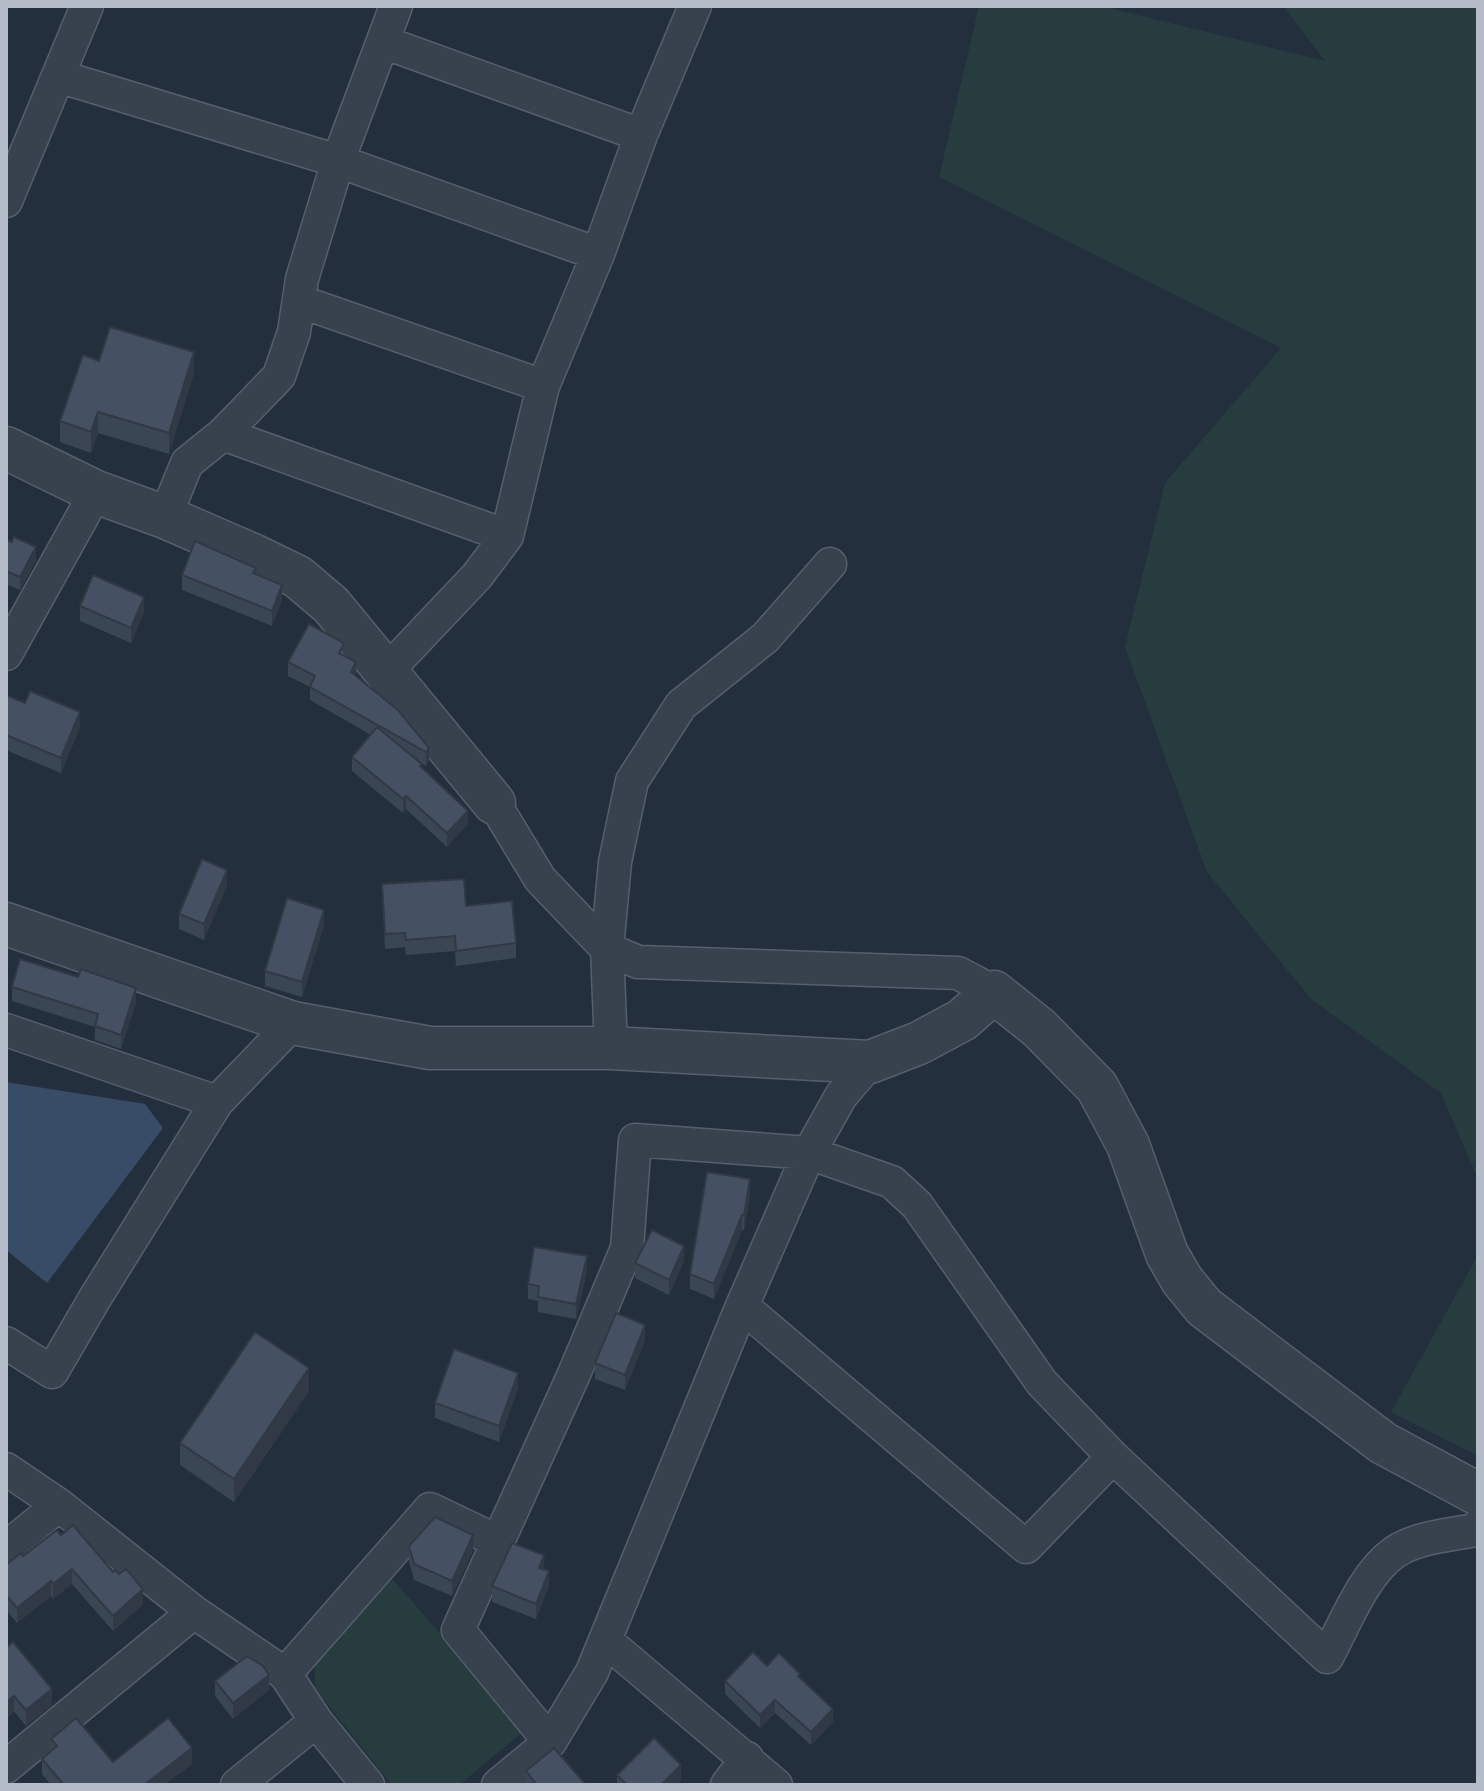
<svg xmlns="http://www.w3.org/2000/svg" width="1484" height="1791" font-family="'Sofia Sans Condensed',sans-serif">
<style>
.green{fill:#263c3f}
.water{fill:#394c67}
.lines{fill:none;stroke-linecap:round;stroke-linejoin:round}
.minor-casing{stroke:#565f6c;stroke-width:35}
.tertiary-casing{stroke:#565f6c;stroke-width:45}
.minor{stroke:#38414e;stroke-width:32}
.tertiary{stroke:#38414e;stroke-width:42}
.wall{fill:#3b4654}
.shaded-wall{fill:#303945}
.building{fill:#455162;stroke:#303945;stroke-width:2}
</style>
<rect width="100%" height="100%" fill="#242f3e"/>
<path class="green" d="M979 6H1101L1325 61 1283 6H1478V1179L1441 1093 1311 999 1207 872 1125 647 1165 483 1281 348 939 177Z
M1478 1255V1456L1391 1412Z
M389 1575 525 1730 459 1785H392L315 1689V1654Z"/>
<path class="water" d="M6 1082 145 1104 163 1128 47 1283 6 1250Z"/>
<g class="lines">
<g class="minor-casing">
<path id="minor" d="M383 42 641 135
M58 76 338 161 598 254
M6 201 87 6
M299 301 543 386
M223 434 507 536
M165 517 187 463 223 434 279 376 294 332 302 279 338 161 396 6
M6 654 96 492
M387 671 477 576 507 536 543 386 598 254 641 135 695 6
M494 803 540 879 607 949 638 962 958 973 994 992
M6 1030 217 1102
M611 1048 607 949 615 862 632 781 681 705 765 638 830 564
M742 1306 1026 1547 1113 1457
M6 1343 52 1372 95 1298 217 1102 293 1023
M6 1469 59 1505 194 1612 285 1674 316 1721 368 1785
M6 1548 59 1505
M605 1640 776 1785
M285 1674 430 1509 497 1541
M550 1742 458 1630 574 1374 627 1248 635 1140 809 1153 892 1182 917 1205 1042 1383 1113 1457 1327 1657C1345 1624 1364 1573 1395 1552 1417 1537 1450 1535 1475 1530L1478 1526
M6 1767 194 1612
M237 1785 316 1721
M498 1785 550 1742 592 1672 742 1306 809 1153 841 1096 870 1062
M727 1785 747 1758"/>
</g>
<g class="tertiary-casing">
<path id="tertiary" d="M6 448 96 492 165 517 255 556 298 577 331 605 494 803
M6 924 293 1023 430 1048H611L870 1062 919 1043 962 1020 994 992 1039 1028 1097 1087 1128 1145 1167 1254 1182 1280 1204 1307 1383 1443 1478 1494"/>
</g>
<use href="#minor" class="minor"/>
<use href="#tertiary" class="tertiary"/>
</g>
<path class="wall" d="M99 361 194 373 169 454 98 433 91 453 60 442V421Z
M6 540 12 542 36 560 20 590 6 584Z
M256 574 282 600 272 626 182 590V575Z
M80 606 144 612 131 643 80 621Z
M344 655 356 676 429 748V761L426 766 419 762 422 767 468 824 447 847 406 809 403 813 352 771V757L371 735 310 700V687L288 676V662Z
M6 695 80 727 61 773 6 750Z
M382 884 466 906 516 943V958L456 966 455 951 406 955 405 947 385 949Z
M227 885 204 940 179 929V914Z
M324 925 302 997 265 986V971Z
M12 987 136 1002 121 1049 95 1040V1027L12 1001Z
M750 1194 744 1230H742L714 1299 690 1289V1274Z
M684 1261 669 1295 635 1278V1263Z
M587 1271 576 1319 538 1312V1301L528 1299V1284Z
M645 1340 625 1390 595 1379V1363Z
M518 1388 499 1442 435 1418V1403Z
M309 1391 234 1502 180 1465V1443Z
M61 1535 113 1572 143 1604 113 1631 72 1584 53 1599 51 1596 17 1623 6 1610V1565Z
M409 1546 473 1551 452 1596 414 1580 409 1561Z
M544 1569 549 1586 536 1619 492 1602V1586Z
M6 1648 52 1705 26 1726 14 1711 6 1719Z
M767 1666 800 1679 833 1722 811 1745 775 1713 760 1728 725 1694V1681Z
M215 1681 269 1690 233 1719 215 1696Z
M51 1739 113 1762 192 1764 164 1785H51L42 1774V1759L51 1751Z
M526 1771 586 1785H526Z
M617 1775 681 1780 676 1785H617Z"/>
<path class="shaded-wall" d="M194 352V373L169 454V433Z
M98 412V433L91 453V432Z
M36 547V560L20 590V577Z
M282 585V600L272 626V611Z
M144 597V612L131 643V628Z
M356 662V676L351 686V672Z
M80 712V727L61 773V758Z
M429 748V761L426 766V752Z
M406 796V809L403 813V799Z
M468 811V824L447 847V833Z
M227 870V885L204 940V924Z
M324 910V925L302 997V982Z
M136 988V1002L121 1049V1035Z
M750 1179V1194L744 1230V1215Z
M742 1215V1230L714 1299V1284Z
M684 1246V1261L669 1295V1280Z
M587 1256V1271L576 1319V1304Z
M645 1325V1340L625 1390V1375Z
M309 1368V1391L234 1502V1479Z
M518 1373V1388L499 1442V1426Z
M473 1535V1551L452 1596V1581Z
M544 1555V1571L539 1568Z
M72 1569V1584L53 1599V1584Z
M549 1571V1586L536 1619V1604Z
M51 1581V1596L17 1623V1608Z
M143 1589V1604L113 1631V1616Z
M269 1675V1690L233 1719V1703Z
M52 1689V1705L26 1726V1710Z
M14 1696V1711L6 1719V1703Z
M775 1700V1713L760 1728V1715Z
M833 1709V1722L811 1745V1732Z
M192 1748V1764L164 1785H144Z
M681 1765V1780L676 1785H661Z"/>
<path class="building" d="M110 327 194 352 169 433 98 412 91 432 60 421 83 355 99 361Z
M14 537 36 547 20 577 6 571V540L12 542Z
M195 541 256 568 253 573 282 585 272 611 182 575Z
M93 575 144 597 131 628 80 606Z
M309 624 342 642 344 644 339 653 356 662 351 672 398 710 429 748 426 752 310 687 315 676 288 662Z
M30 691 80 712 61 758 6 735V695L25 703Z
M377 727 422 764 420 766 468 811 447 833 406 796 403 799 352 757Z
M202 859 227 870 204 924 179 914Z
M464 879 466 906 512 901 516 943 456 951 455 936 406 940 405 933 385 934 382 884Z
M287 898 324 910 302 982 265 971Z
M20 959 78 977 81 969 136 988 121 1035 95 1026 98 1014 12 987Z
M707 1172 750 1179 744 1215H742L714 1284 690 1274Z
M652 1230 684 1246 669 1280 635 1263Z
M534 1247 587 1256 576 1304 538 1297 539 1286 528 1284Z
M616 1313 645 1325 625 1375 595 1363Z
M255 1332 309 1368 234 1479 180 1443Z
M454 1349 518 1373 499 1426 435 1403Z
M435 1517 473 1535 452 1581 414 1564 409 1546Z
M73 1525 113 1572 115 1570 119 1574 126 1569 143 1589 113 1616 72 1569 53 1584 51 1581 17 1608 6 1595V1565L21 1553 23 1556 57 1530 61 1535Z
M512 1543 544 1555 539 1568 549 1571 536 1604 492 1586Z
M13 1642 52 1689 26 1710 14 1696 6 1703V1648Z
M753 1652 767 1666 779 1653 800 1674 798 1676 833 1709 811 1732 775 1700 760 1715 725 1681Z
M247 1656 263 1666 269 1675 233 1703 215 1681Z
M76 1718 113 1762 168 1718 192 1748 144 1785H64L42 1759 57 1746 51 1739Z
M654 1738 681 1765 661 1785H627L617 1775Z
M554 1748 586 1785H537L526 1771Z"/>
<rect width="1484" height="1791" fill="none" stroke="#b4bcc9" stroke-width="16"/>
</svg>
